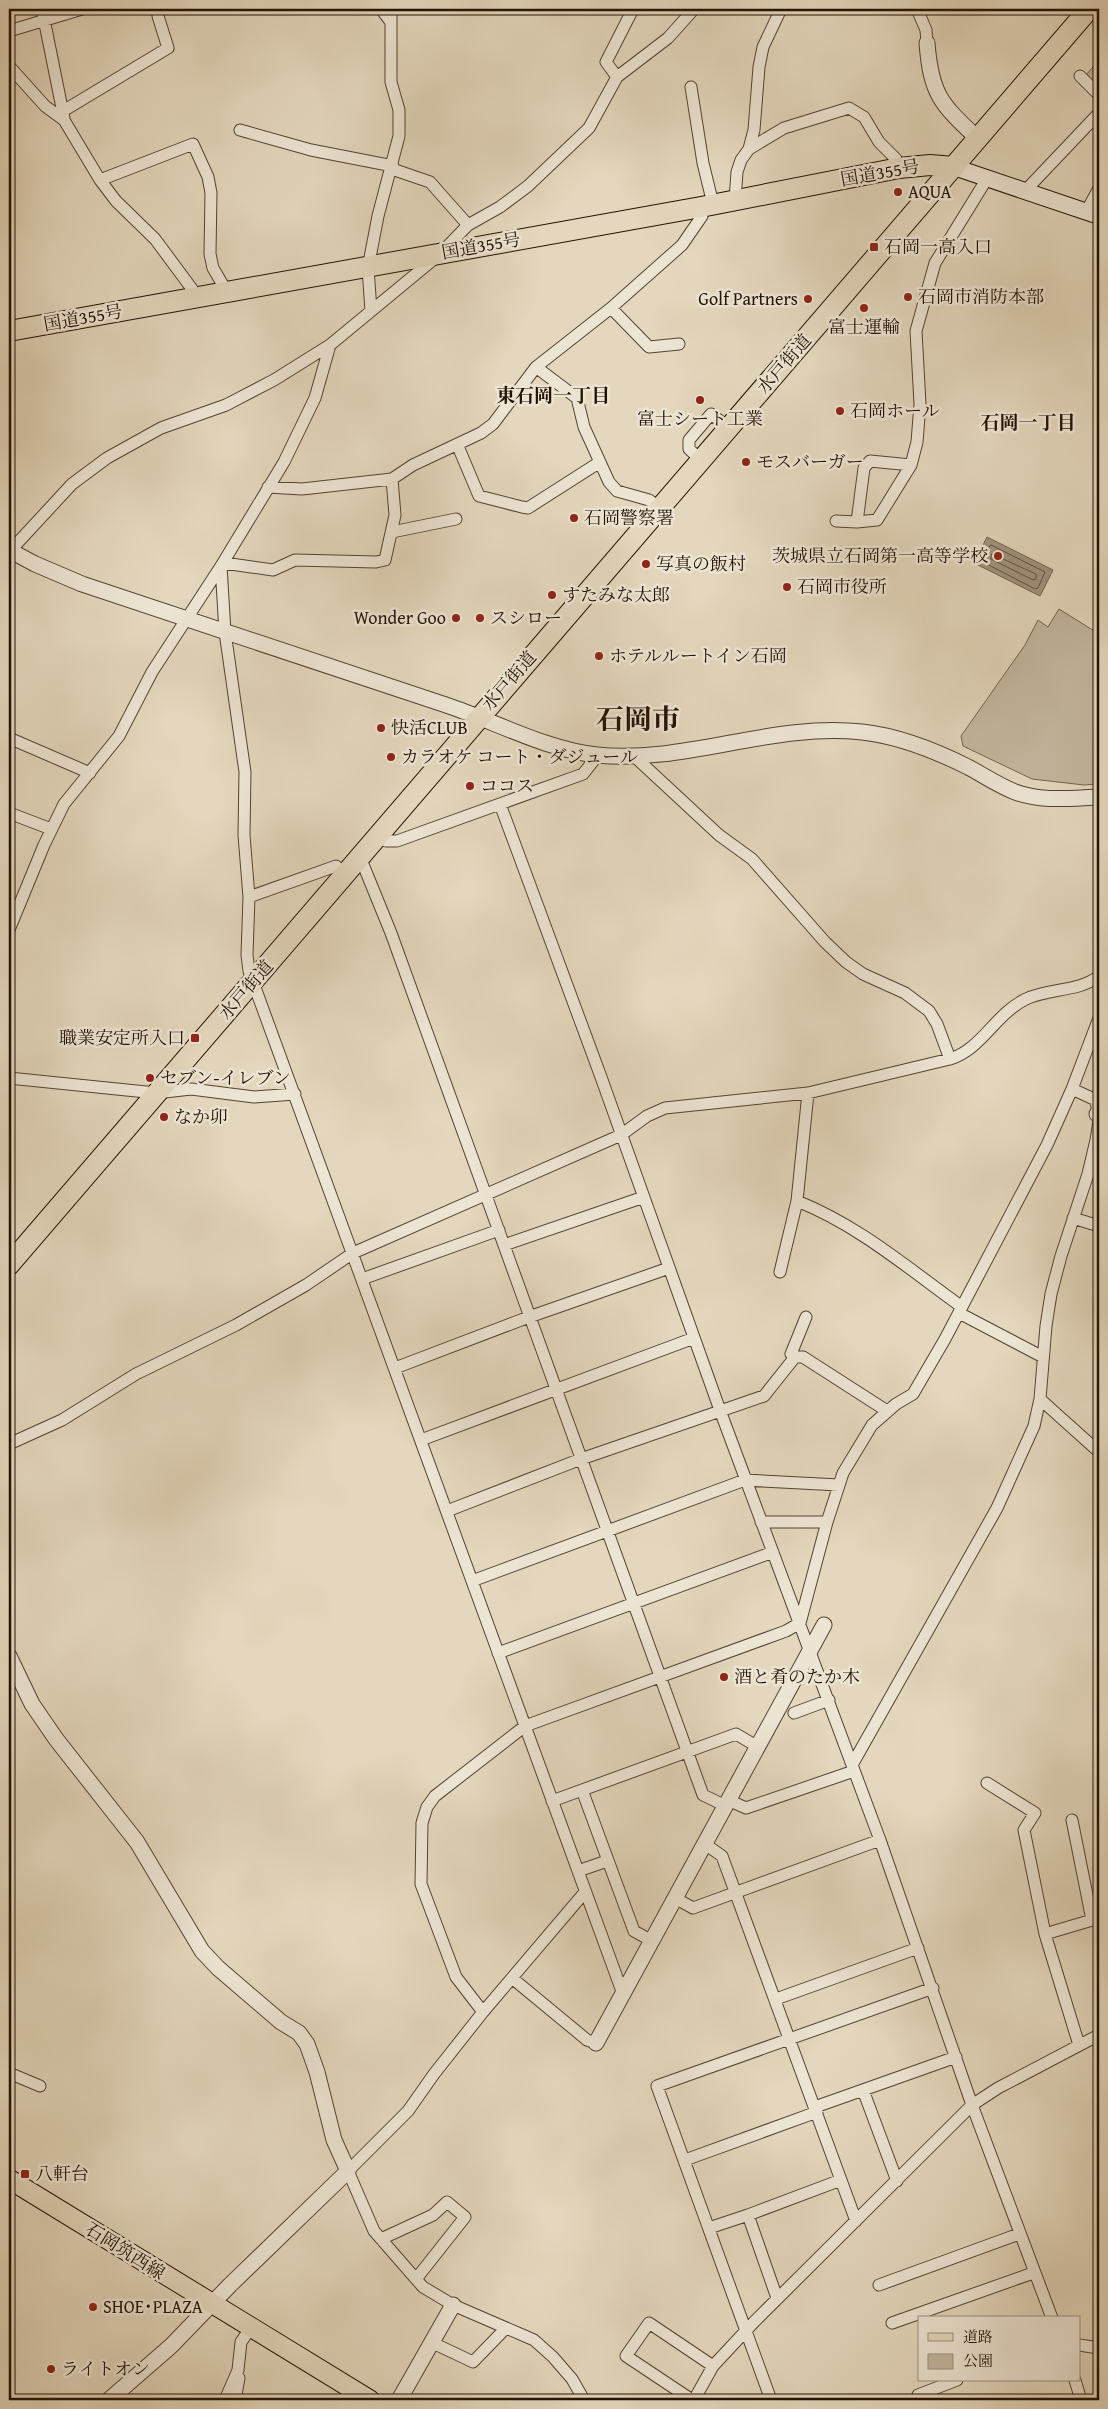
<svg xmlns="http://www.w3.org/2000/svg" width="1108" height="2409" font-family="'Gentium Book Plus','Noto Serif JP',serif">
<style>
.green{fill:#c3b69e;stroke:#736451}
.water{fill:#a2947e;stroke:#6f604d}
.lines{fill:none;stroke-linecap:round;stroke-linejoin:round}
.shore{stroke:#625341;stroke-width:1}
.minor-casing{stroke:#534332;stroke-width:13}
.tertiary-casing{stroke:#534332;stroke-width:17}
.secondary-casing{stroke:#231204;stroke-width:18}
.primary-casing{stroke:#231204;stroke-width:21}
.trunk-casing{stroke:#231204;stroke-width:22}
.minor{stroke:#ede5d4;stroke-width:11}
.tertiary{stroke:#ede5d4;stroke-width:15}
.secondary{stroke:#ede5d4;stroke-width:16}
.primary{stroke:#e4d7bd;stroke-width:19}
.trunk{stroke:#e4d7bd;stroke-width:20}
.poi-dot{fill:#8f2418;stroke:#ede5d4;stroke-width:2}
.labels{text-anchor:middle;stroke-width:5;stroke-linejoin:round;paint-order:stroke}
.street-label{font-size:18px;fill:#231204;stroke:#ede5d4}
.poi-label{font-size:18px;fill:#231204;stroke:#ede5d4;text-anchor:start}
.neighbourhood-label{font-size:19px;font-weight:bold;fill:#231204;stroke:#ede5d4}
.town-label{font-size:28px;font-weight:bold;fill:#231204;stroke:#ede5d4}
</style>
<rect width="100%" height="100%" fill="#e4d7bd"/>
<filter id="stains"><feTurbulence type="fractalNoise" baseFrequency=".004" numOctaves="4"/><feColorMatrix values="0 0 0 0 .2 0 0 0 0 .09 0 0 0 0 .02 0 0 0 .5 -.17"/></filter>
<radialGradient id="worn" r=".72"><stop offset=".6" stop-color="#630" stop-opacity="0"/><stop offset="1" stop-color="#630" stop-opacity=".3"/></radialGradient>
<path class="green" d="M1099 60V88L1086 75Z
M1059 609 1099 634V784L1084 785 1032 779 963 746 961 736 1025 645 1038 620 1048 627Z"/>
<path class="water" d="M987 537 1053 570 1040 596 974 563Z"/>
<g class="lines">
<path class="shore" d="M991 545 1045 572 1038 588 1035 589 983 562 982 559Z
M992 554 1036 574V579L1033 580 991 559Z"/>
<g class="minor-casing">
<path id="minor" d="M42 9 64 118
M381 9 390 21
M917 9 926 30 927 43
M9 31 82 9
M9 66 45 106 64 120 100 180 116 201 155 239 198 297
M1080 76 1099 95
M617 77 606 62 633 9
M691 87 703 163 713 204
M63 111 168 48 158 16
M240 130 311 150 393 166
M749 149 784 128 849 108 864 117 879 142 896 159 899 168
M392 169 430 182 468 225
M100 180 193 144 208 177 211 193 210 254 213 268 227 292
M1026 190 1099 113
M735 200 737 172 741 160 749 149 754 130 759 67 763 47 781 9
M1086 212 1099 188
M611 308 649 347 679 344
M371 311 368 268 378 216 399 136V110L391 82V9
M536 367 577 398 584 427 609 482 617 491 649 500 660 508
M457 444 479 496 522 507 528 508 600 462
M701 460 689 449V440L711 414 729 428
M268 487 302 489 392 479 413 465 481 433 493 424 536 367 611 308 682 245 702 216 701 207
M836 521 857 522 864 468 870 461 911 465 917 442 920 404 916 331 935 263 988 177
M857 522 877 520 911 465
M392 532 456 519
M10 551 72 484 107 458 161 428 226 405 274 380 330 345 440 254 468 225 500 207 528 186 589 128 617 77 668 38 694 9
M224 563 273 570 295 560 376 562 385 560 395 515 392 479
M221 566 225 632 245 772 244 835 249 897 247 955 249 971 623 1994
M9 738 90 773
M635 757 719 835 752 859 825 942 846 962 863 974 905 993 929 1011 937 1024 950 1059
M500 804 601 1077 721 1413 880 1840 972 2105 1052 2318
M9 813 51 829
M378 837 386 841H397L583 774 598 755
M360 857 391 933 703 1795 726 1806
M249 897 336 866 345 875
M9 930 44 845 64 804 119 736 152 672 221 566 284 462 315 398 330 345
M9 1078 156 1093 191 1089 254 1097 295 1094
M797 1201C858 1225 909 1269 962 1307
M1073 1218 1099 1226
M504 1245 644 1197
M780 1272 797 1201 808 1093
M362 1279 499 1230
M959 1313 1043 1357
M795 1357 791 1354 806 1317
M395 1368 529 1317 669 1268
M1040 1399 1099 1452
M421 1440 694 1338
M9 1444 62 1420 136 1374 236 1325 306 1285 353 1253 621 1135 647 1116 665 1108 808 1093 950 1059C982 1049 995 1014 1026 999 1049 988 1079 992 1099 976
M447 1511 581 1459 764 1396 795 1357H803L887 1411
M761 1522H827
M472 1581 745 1480 839 1485
M498 1653 773 1552
M794 1713 829 1700
M852 1765 997 1508 1034 1426 1040 1399 1046 1326 1051 1294 1061 1256 1088 1174 1096 1140 1099 1121 1096 1100 1072 1089
M987 1783 1035 1813 1024 1830 1045 1934
M582 1790 634 1931 652 1941
M728 1800 746 1808 854 1771
M552 1801 736 1734 758 1747
M1072 1820 1092 1920
M705 1844 722 1856 856 2221
M578 1871 607 1861
M675 1898 693 1908 880 1840
M512 1978 587 2040 596 2043
M776 1999 918 1948
M483 2012 456 1977 421 1884 422 1823 427 1807 435 1796 525 1726 786 1631 800 1623 827 1522 843 1473 872 1425 896 1404 913 1394 945 1339 1047 1145 1072 1089 1099 1018
M1079 2045 1045 1934 1099 1918
M9 2073 40 2086
M863 2090 897 2181
M815 2107 956 2057
M685 2160 817 2112
M709 2228 748 2215
M381 2239 433 2215 447 2202 465 2217 416 2279
M879 2285 1019 2234
M777 2298 748 2215 841 2180
M892 2323 1033 2273
M435 2344 473 2362 505 2329
M1079 2345 1099 2348
M1075 2380 1081 2400
M918 2395 957 2380
M225 2400 238 2370 241 2342 250 2329
M235 2400 239 2378
M584 2400 572 2379 553 2357 534 2340 453 2305 423 2287 374 2231 348 2171 408 2111 434 2074 483 2012 585 1892
M692 2400 626 2356 649 2323 713 2366
M694 2400 713 2366 754 2322 972 2105 998 2088 1099 2035
M771 2400 657 2086 933 1988"/>
</g>
<g class="tertiary-casing">
<path id="tertiary" d="M927 43C931 95 941 104 978 139
M9 550 35 564 82 584C203 624 324 664 446 705 494 721 547 750 597 755 686 764 773 722 862 732 899 736 934 750 968 767 983 775 998 785 1015 792 1042 802 1071 798 1099 797
M1097 1114 1099 1112
M9 1656 32 1704 56 1739 137 1842 202 1951 218 1968 281 2022 299 2033 307 2044 317 2072 334 2140 348 2171 230 2285 171 2346 109 2400
M596 2043 824 1625
M399 2400 453 2305"/>
</g>
<g class="secondary-casing">
<path id="secondary" d="M954 167 1099 216"/>
</g>
<g class="primary-casing">
<path id="primary" d="M9 2179 370 2400"/>
</g>
<g class="trunk-casing">
<path id="trunk" d="M9 331 701 207 899 168 930 165 954 167
M9 1265C368 846 730 428 1089 9"/>
</g>
<use href="#minor" class="minor"/>
<use href="#tertiary" class="tertiary"/>
<use href="#secondary" class="secondary"/>
<use href="#primary" class="primary"/>
<use href="#trunk" class="trunk"/>
</g>
<g class="poi-dot">
<circle cx="898" cy="192" r="5"/>
<rect x="869" y="242" width="10" height="10" rx="2.5"/>
<circle cx="908" cy="297" r="5"/>
<circle cx="808" cy="299" r="5"/>
<circle cx="864" cy="308" r="5"/>
<circle cx="700" cy="400" r="5"/>
<circle cx="840" cy="411" r="5"/>
<circle cx="746" cy="462" r="5"/>
<circle cx="574" cy="518" r="5"/>
<circle cx="998" cy="556" r="5"/>
<circle cx="646" cy="564" r="5"/>
<circle cx="787" cy="587" r="5"/>
<circle cx="552" cy="595" r="5"/>
<circle cx="456" cy="618" r="5"/>
<circle cx="480" cy="618" r="5"/>
<circle cx="599" cy="656" r="5"/>
<circle cx="381" cy="728" r="5"/>
<circle cx="391" cy="757" r="5"/>
<circle cx="470" cy="786" r="5"/>
<rect x="190" y="1033" width="10" height="10" rx="2.5"/>
<circle cx="150" cy="1078" r="5"/>
<circle cx="164" cy="1117" r="5"/>
<circle cx="724" cy="1677" r="5"/>
<rect x="20" y="2169" width="10" height="10" rx="2.5"/>
<circle cx="93" cy="2307" r="5"/>
<circle cx="51" cy="2369" r="5"/>
</g>
<g class="labels">
<g class="street-label">
<text transform="translate(880 173) rotate(-10)" y="6">国道355号</text>
<text transform="translate(481 246) rotate(-10)" y="6">国道355号</text>
<text transform="translate(83 318) rotate(-10)" y="6">国道355号</text>
<text transform="translate(784 364) rotate(-49)" y="6">水戸街道</text>
<text transform="translate(509 681) rotate(-49)" y="6">水戸街道</text>
<text transform="translate(246 990) rotate(-49)" y="6">水戸街道</text>
<text transform="translate(125 2251) rotate(32)" y="6">石岡筑西線</text>
</g>
<g class="poi-label">
<text x="908" y="198">AQUA</text>
<text x="884" y="253">石岡一高入口</text>
<text x="918" y="303">石岡市消防本部</text>
<text x="798" y="305" text-anchor="end">Golf Partners</text>
<text x="864" y="333" text-anchor="middle">富士運輸</text>
<text x="850" y="417">石岡ホール</text>
<text x="700" y="425" text-anchor="middle">富士シート工業</text>
<text x="756" y="468">モスバーガー</text>
<text x="584" y="524">石岡警察署</text>
<text x="988" y="562" text-anchor="end">茨城県立石岡第一高等学校</text>
<text x="656" y="570">写真の飯村</text>
<text x="797" y="593">石岡市役所</text>
<text x="562" y="601">すたみな太郎</text>
<text x="446" y="624" text-anchor="end">Wonder Goo</text>
<text x="490" y="624">スシロー</text>
<text x="609" y="662">ホテルルートイン石岡</text>
<text x="391" y="734">快活CLUB</text>
<text x="401" y="763">カラオケ コート・ダジュール</text>
<text x="480" y="792">ココス</text>
<text x="185" y="1044" text-anchor="end">職業安定所入口</text>
<text x="160" y="1084">セブン-イレブン</text>
<text x="174" y="1123">なか卯</text>
<text x="734" y="1683">酒と肴のたか木</text>
<text x="35" y="2180">八軒台</text>
<text x="103" y="2313">SHOE･PLAZA</text>
<text x="61" y="2375">ライトオン</text>
</g>
<g class="neighbourhood-label">
<text x="553" y="402">東石岡一丁目</text>
<text x="1028" y="429">石岡一丁目</text>
</g>
<g class="town-label">
<text x="638" y="729">石岡市</text>
</g>
</g>
<rect width="1108" height="2409" fill="none" stroke="#e4d7bd" stroke-width="30"/>
<rect x="10" y="10" width="1088" height="2389" fill="none" stroke="#231204" stroke-width="2.5"/>
<rect x="15" y="15" width="1078" height="2379" fill="none" stroke="#231204"/>
<rect x="918" y="2316" width="162" height="65" fill="#ede5d4" stroke="#9c9181"/>
<rect x="928" y="2333" width="25" height="8" fill="#e4d7bd" stroke="#9c9181"/>
<text x="963" y="2342" font-size="15" fill="#231204">道路</text>
<rect x="928" y="2354" width="25" height="15" fill="#c3b69e" stroke="#9c9181"/>
<text x="963" y="2366" font-size="15" fill="#231204">公園</text>
<rect width="100%" height="100%" filter="url(#stains)"/>
<rect width="100%" height="100%" fill="url(#worn)"/>
</svg>
